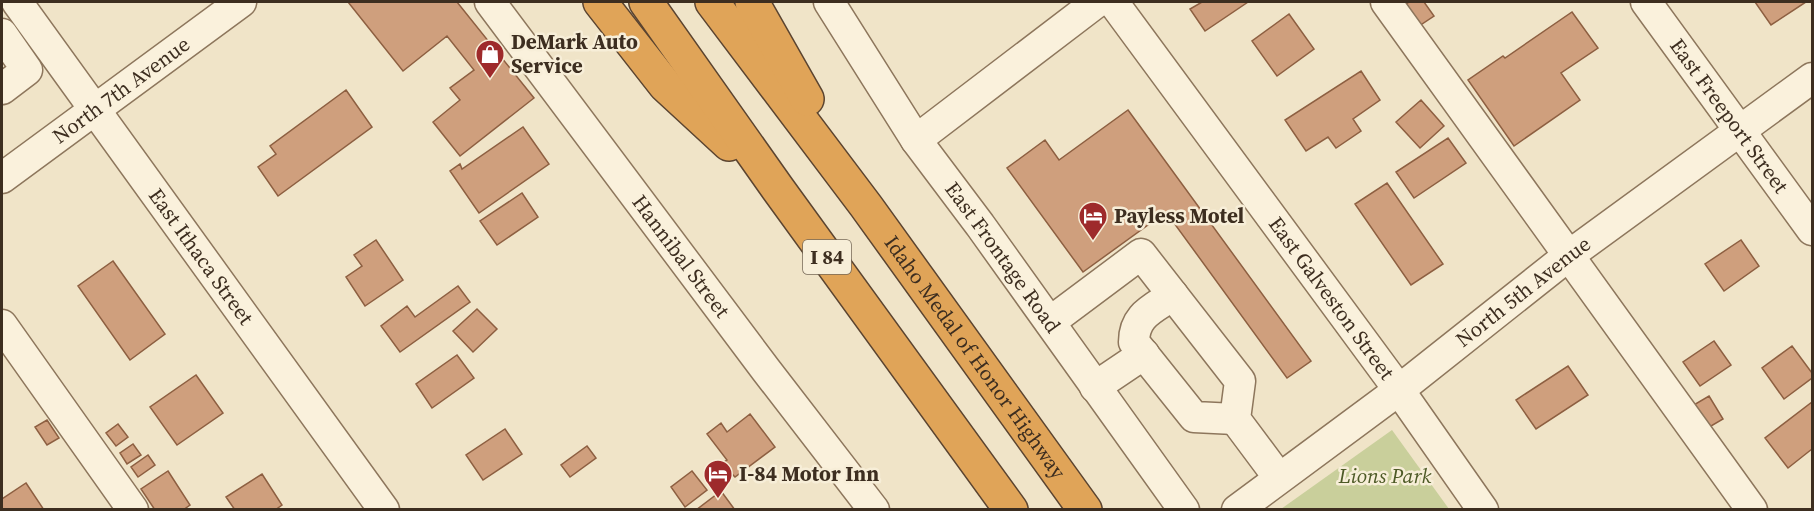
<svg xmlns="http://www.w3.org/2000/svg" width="1814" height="511" font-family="'Source Serif 4',serif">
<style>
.green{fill:#c9cf9b}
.building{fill:#cf9f7d;stroke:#8d5f41;stroke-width:1.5}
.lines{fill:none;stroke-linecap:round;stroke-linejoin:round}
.minor-casing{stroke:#8d765c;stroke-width:33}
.highway-casing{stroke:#5b4430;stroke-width:36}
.minor{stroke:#faf1dc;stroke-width:30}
.highway{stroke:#e0a458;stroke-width:33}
.labels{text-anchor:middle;stroke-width:5;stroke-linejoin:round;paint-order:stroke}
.shield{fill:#f7eed8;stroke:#756857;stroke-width:1.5}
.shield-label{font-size:20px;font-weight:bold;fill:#3d2e20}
.poi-label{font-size:21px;font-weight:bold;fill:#3d2e20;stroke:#f7eed8;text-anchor:start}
.street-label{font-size:21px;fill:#3d2e20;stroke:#f7eed8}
.park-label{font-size:21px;font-style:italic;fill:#4d5a26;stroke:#f7eed8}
</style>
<rect width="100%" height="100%" fill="#f0e4c8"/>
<path class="green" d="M1392 430 1449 509H1281Z"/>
<path class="building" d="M348 2H457L534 98 460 156 433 122 460 100 450 88 474 70 447 36 403 71Z
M1202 2H1248L1205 31 1190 9Z
M1409 2H1424L1434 16 1419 26 1404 5Z
M1755 2H1806L1771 25Z
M1572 12 1598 48 1561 73 1580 100 1514 146 1468 80 1503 56 1505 58Z
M1289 14 1314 49 1277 76 1252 41Z
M1361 71 1380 100 1353 119 1361 131 1336 148 1328 137 1306 151 1285 120Z
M346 90 372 127 278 196 258 167 276 154 270 146Z
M1421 100 1444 126 1420 148 1396 122Z
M1128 110 1311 361 1287 378 1166 212 1083 272 1007 168 1045 140 1059 160Z
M523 127 549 164 479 213 450 171 460 164 462 169Z
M1448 138 1466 163 1414 198 1396 172Z
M1387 183 1443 264 1411 285 1355 204Z
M522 193 538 217 497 245 480 221Z
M376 240 403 280 365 306 346 277 362 266 354 255Z
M1741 240 1759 266 1724 291 1705 264Z
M113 261 165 334 130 360 78 286Z
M458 286 470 302 400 352 381 326 407 306 415 317Z
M477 309 497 329 473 352 453 331Z
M1714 341 1731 365 1700 386 1683 362Z
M1792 346 1812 373V378L1784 399 1762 368Z
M457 355 474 378 432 408 416 384Z
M1568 366 1588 395 1536 429 1516 400Z
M196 375 223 413 177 445 150 407Z
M1709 396 1723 419 1706 429 1692 406Z
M1812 402V449L1788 468 1765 438Z
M750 414 775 447 735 477 732 474 728 476 724 470 728 467 724 462 727 460 707 434 721 423 727 432Z
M47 420 59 438 47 445 35 427Z
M118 424 128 437 116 446 106 433Z
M505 429 522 454 483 480 466 455Z
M133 444 141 455 127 464 120 453Z
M587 446 596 458 570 477 561 465Z
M148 455 155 465 138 477 131 467Z
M168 471 190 505 183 510H155L141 489Z
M692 471 707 490 685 507 671 487Z
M262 474 282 505 275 510H235L226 497Z
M26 483 44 510H2V499Z
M721 491 735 510H696Z"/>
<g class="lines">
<g class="minor-casing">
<g id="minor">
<path id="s1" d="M17 2 384 510"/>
<path id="s2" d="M490 2 766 370 874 510"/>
<path id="s3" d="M829 2 916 140 980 225 1184 510"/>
<path id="s4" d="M1113 2 1399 390 1483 510"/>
<path d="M1386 2 1752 510"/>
<path id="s5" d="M1646 2 1812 230"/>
<path d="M2 34 27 70 2 89"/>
<path d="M916 140 1097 2"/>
<path id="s6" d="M2 178 241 2"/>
<path d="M1173 295C1153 309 1134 315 1134 342L1194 417 1235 419"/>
<path d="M1050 322 1141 254 1240 381 1235 419 1279 478"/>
<path d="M2 325 133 510"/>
<path d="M1095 387 1144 354"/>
<path id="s7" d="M1237 510 1399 390 1568 256 1812 78"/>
</g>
</g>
<g class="highway-casing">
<g id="highway">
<path d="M600 2 665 85 729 144"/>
<path d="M646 2 778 189 1011 510"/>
<path id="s8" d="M712 2 866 206 1085 510"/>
<path d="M752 2 807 99"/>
</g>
</g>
<use href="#minor" class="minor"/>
<use href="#highway" class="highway"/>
</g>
<defs>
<g id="shop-pin" transform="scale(1.5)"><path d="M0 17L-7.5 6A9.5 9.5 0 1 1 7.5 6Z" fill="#9e2a2b" stroke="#f7eed8"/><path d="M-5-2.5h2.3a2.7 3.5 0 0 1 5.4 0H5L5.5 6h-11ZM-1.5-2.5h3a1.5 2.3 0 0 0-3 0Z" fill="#fff"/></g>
<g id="hotel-pin" transform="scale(1.5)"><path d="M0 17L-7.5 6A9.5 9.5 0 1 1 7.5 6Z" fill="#9e2a2b" stroke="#f7eed8"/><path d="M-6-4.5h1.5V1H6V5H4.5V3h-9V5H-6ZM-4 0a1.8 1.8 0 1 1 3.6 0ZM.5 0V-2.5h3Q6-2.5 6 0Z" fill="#fff"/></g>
</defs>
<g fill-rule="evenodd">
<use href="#shop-pin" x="490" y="54"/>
<use href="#hotel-pin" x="1093" y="216"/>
<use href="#hotel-pin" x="718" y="474"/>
</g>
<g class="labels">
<rect class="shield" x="803" y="240" width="48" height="34" rx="4.5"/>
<g class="shield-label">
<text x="827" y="264">I 84</text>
</g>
<g class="poi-label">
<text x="511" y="49">DeMark Auto<tspan x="511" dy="24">Service</tspan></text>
<text x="1114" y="223">Payless Motel</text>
<text x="739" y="481">I-84 Motor Inn</text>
</g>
<g class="street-label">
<text dy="7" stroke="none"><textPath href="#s6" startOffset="148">North 7th Avenue</textPath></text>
<text dy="7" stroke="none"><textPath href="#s5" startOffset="141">East Freeport Street</textPath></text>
<text dy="7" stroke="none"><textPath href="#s1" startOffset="314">East Ithaca Street</textPath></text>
<text dy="7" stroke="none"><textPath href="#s2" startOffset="318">Hannibal Street</textPath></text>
<text dy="7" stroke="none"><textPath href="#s3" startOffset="309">East Frontage Road</textPath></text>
<text dy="7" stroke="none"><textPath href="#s7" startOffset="360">North 5th Avenue</textPath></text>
<text dy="7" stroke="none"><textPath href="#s4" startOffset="368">East Galveston Street</textPath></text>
<text dy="7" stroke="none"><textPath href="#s8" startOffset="442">Idaho Medal of Honor Highway</textPath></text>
</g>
<g class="park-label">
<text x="1385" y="483">Lions Park</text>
</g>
</g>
<rect width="1814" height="511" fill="none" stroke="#3d2e20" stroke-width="6"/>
</svg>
